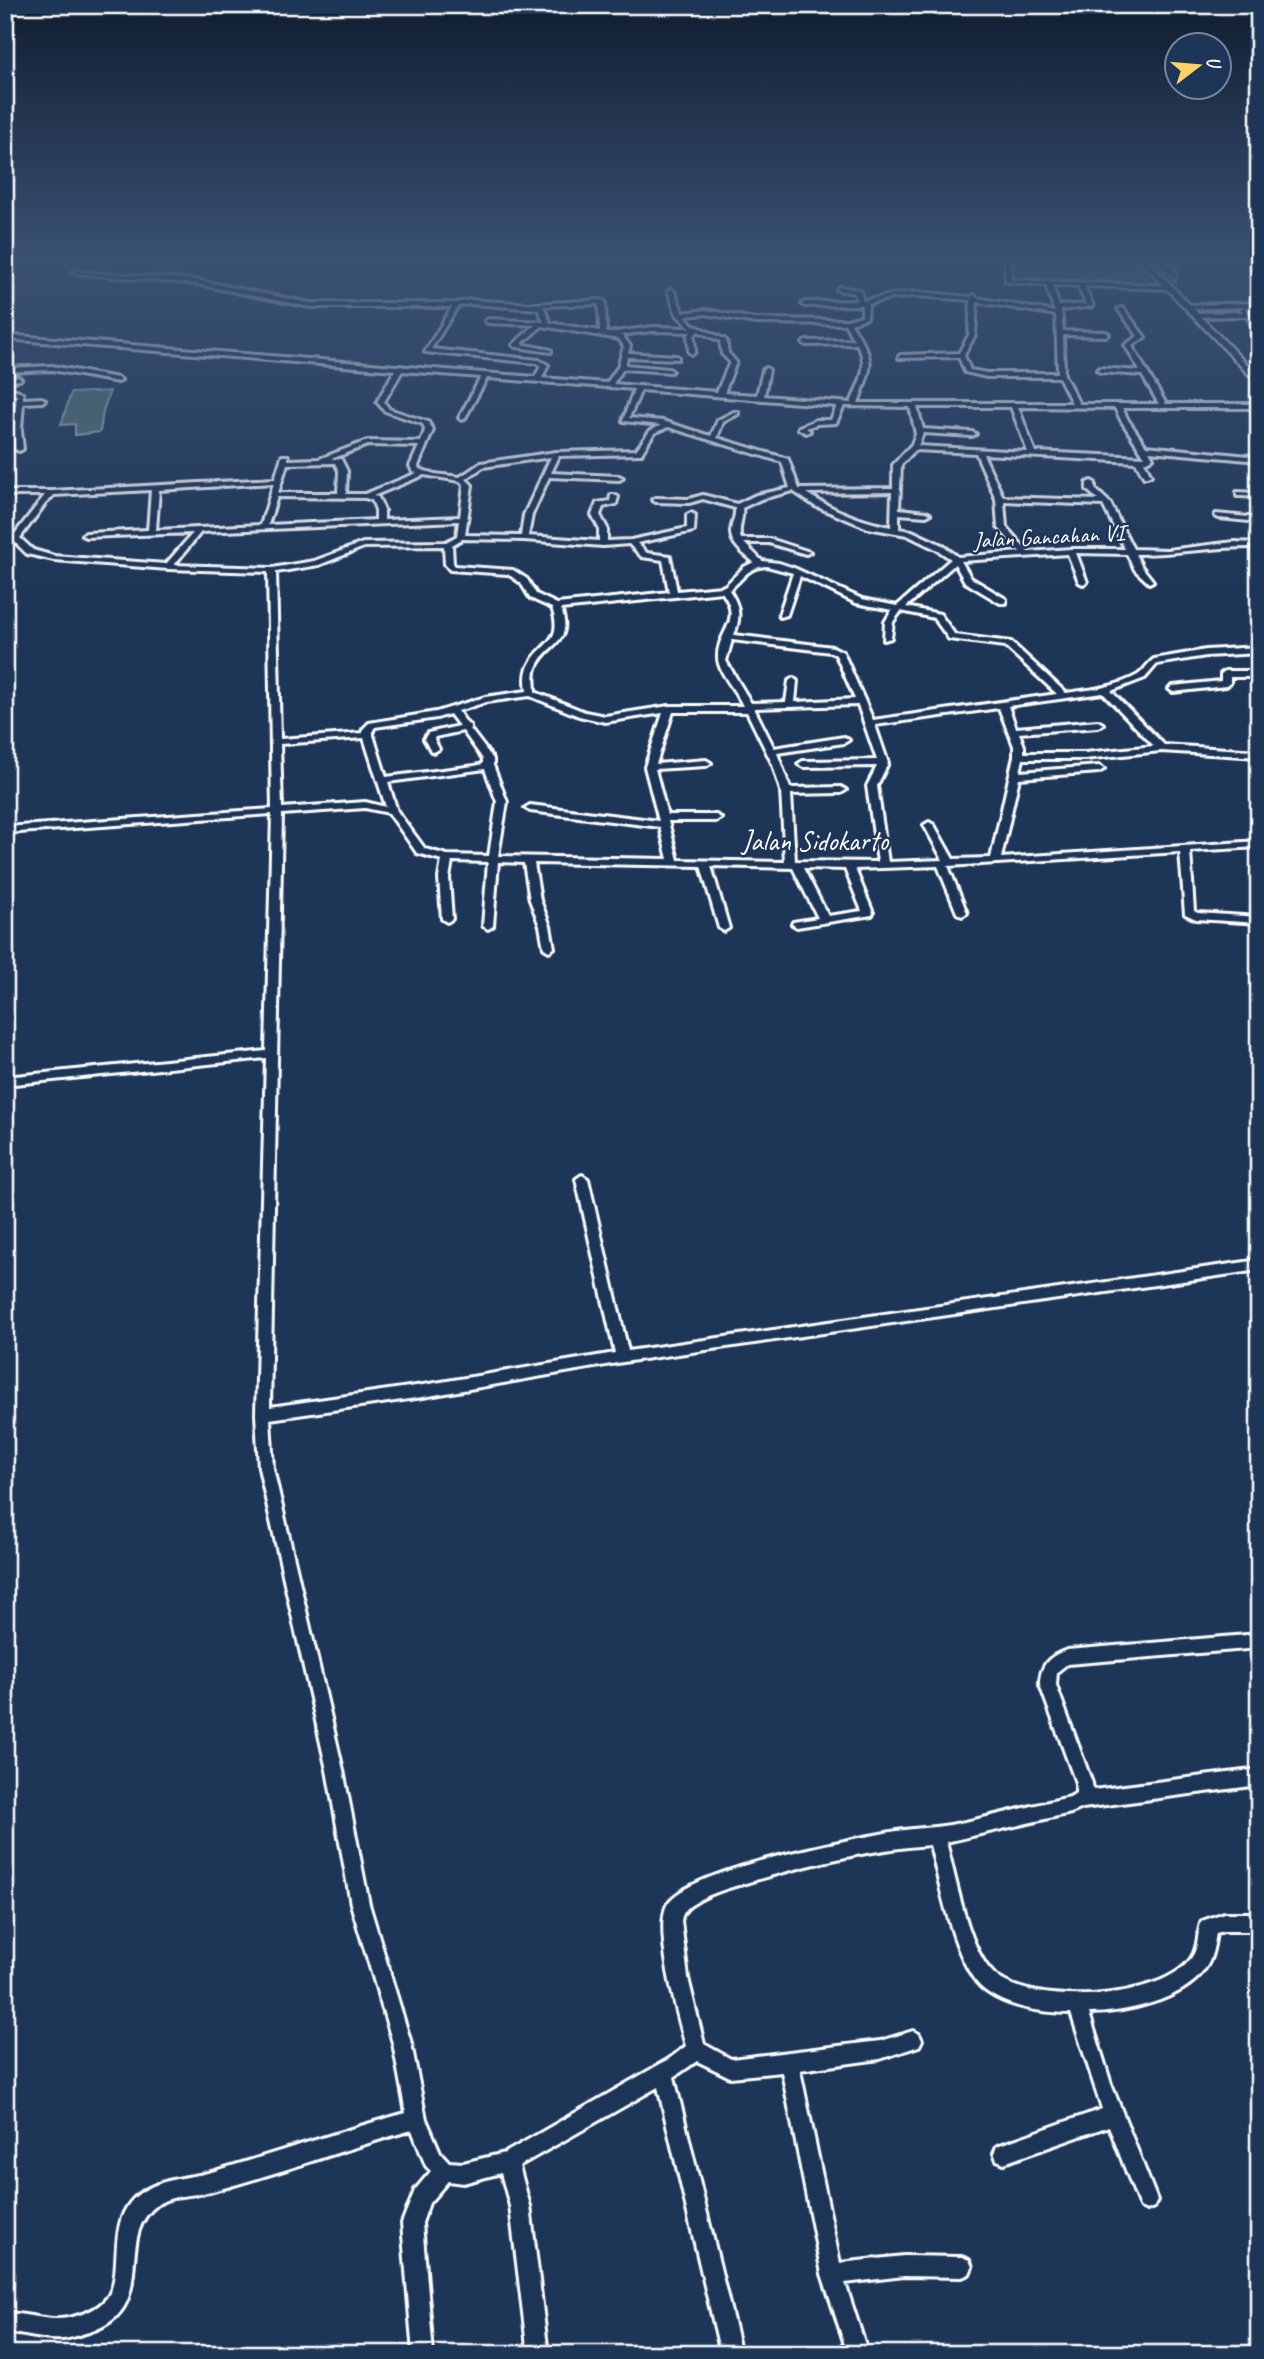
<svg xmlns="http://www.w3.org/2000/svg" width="1264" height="2359" font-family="Caveat,sans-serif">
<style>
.green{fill:#557271;stroke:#aab8b8;stroke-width:2}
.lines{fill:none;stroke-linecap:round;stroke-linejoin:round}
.street-casing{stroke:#fff;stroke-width:6}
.secondary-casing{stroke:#fff;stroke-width:5}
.street{fill:#1d3557;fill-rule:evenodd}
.secondary{fill:#1d3557;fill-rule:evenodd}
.wall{fill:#52535a;stroke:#fff;stroke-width:2}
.building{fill:#5f6169;stroke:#fff;stroke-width:2}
.labels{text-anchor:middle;stroke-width:5;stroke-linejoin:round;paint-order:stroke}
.far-street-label{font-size:23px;fill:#fff;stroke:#1d3557}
.street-label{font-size:28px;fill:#fff;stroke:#1d3557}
</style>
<rect width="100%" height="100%" fill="#1d3557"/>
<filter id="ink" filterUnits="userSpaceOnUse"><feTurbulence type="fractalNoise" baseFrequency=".0143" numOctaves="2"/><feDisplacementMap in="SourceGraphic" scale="14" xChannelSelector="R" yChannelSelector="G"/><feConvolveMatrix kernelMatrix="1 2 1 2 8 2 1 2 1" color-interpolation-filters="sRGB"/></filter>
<g filter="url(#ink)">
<path class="green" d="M1011 257H1128L1154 285 1012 283Z
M110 391 103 411 100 432 75 435V424L61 425 71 393Z"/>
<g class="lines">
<g class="street-casing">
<path id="street" d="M1005 257H1011V280H1013L1171 286 1169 289 1084 286 1093 306 1061 310 1063 331 1106 332 1109 334 1106 336 1063 335 1064 375 1079 404H1159L1142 375 1100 372 1097 370 1100 368 1140 371 1125 345 1138 336 1118 309 1123 308 1145 337 1132 346 1166 404H1259V408H1122L1128 420 1146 446 1259 457V461L1149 451 1153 458 1144 462 1151 475 1147 477H1144L1136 462 983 454 1003 497 1099 500 1087 490V483L1091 481 1095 483V489L1110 503 1133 549 1168 550 1234 542 1259 543V547C1217 546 1177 554 1135 554L1142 567 1153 581 1149 583 1135 570 1127 554 1076 553 1087 582 1083 584 1079 582 1068 554 961 561 971 578 1006 599V603H1000L965 582 955 564 906 607 940 614 955 635 1011 642 1066 693C1089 690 1117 687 1138 675 1144 671 1148 663 1154 659L1206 650 1259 647V653L1206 656 1157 664 1145 678 1111 691 1164 745 1259 751V757L1161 751 1085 759H1023L1020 772 1099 766 1104 769 1099 772 1019 778 1001 858 1259 841V847L1190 851 1194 911 1198 913 1259 917V923L1196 919 1185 914 1180 852 948 866 967 913 962 916 957 913 938 866 855 869 873 913 872 915 797 927 792 924 793 922 818 918 793 868 711 866 729 928 724 931 719 928 701 866 534 863 540 900 550 926 554 948 549 951 544 948 540 926 530 900 524 863 498 862 493 926 488 929 483 926 488 862 452 861 449 878 452 919 447 922 442 919 439 878 442 860 417 853 389 813 365 808 282 814 270 1407 423 1385 615 1353 576 1179 582 1175 588 1179 628 1351 1259 1260V1270L623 1362 423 1397 270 1419 273 1468 343 1770 369 1904 411 2043 426 2119 440 2152 449 2162 463 2163 505 2153 669 2059 686 2046C678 2017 654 1931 667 1905 685 1870 856 1838 897 1831 915 1828 933 1828 950 1825 991 1817 1030 1806 1070 1797L1076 1793V1783L1040 1685C1040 1665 1049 1656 1067 1650L1259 1634V1648L1067 1664 1057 1672 1056 1685 1092 1783 1093 1790 1259 1769V1785L1083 1808 1071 1813 946 1842C956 1878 967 1947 993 1973 1028 2008 1164 2001 1192 1957 1199 1947 1197 1932 1202 1921L1224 1913H1259V1931H1224L1216 1933C1214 1945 1212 1960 1204 1970 1183 2000 1125 2013 1089 2013L1111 2084 1157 2200 1154 2207 1147 2210 1140 2207 1109 2126 1004 2163 997 2160 994 2153 997 2146 1102 2109 1071 2013C1043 2013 1002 2007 980 1986 953 1958 940 1883 930 1845 872 1849 815 1863 759 1879 737 1886 712 1891 693 1904 686 1908 682 1913 681 1921L688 1978 704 2044 731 2059 880 2041 913 2031 919 2034 922 2040 919 2046 880 2059 800 2070 840 2263 904 2256 962 2257 969 2260 972 2267 969 2274 962 2277 904 2276 845 2283 868 2354H848L822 2274 782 2072 730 2077 697 2061 674 2077 741 2354H721L658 2087 519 2166 530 2206 548 2354H528L510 2206 501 2173 463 2183 448 2181 429 2203 422 2223 433 2354H413L402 2223 415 2190 431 2171 426 2166 412 2130C345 2149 280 2173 213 2191 196 2196 171 2194 157 2205 112 2238 161 2309 89 2332 81 2334 72 2338 63 2339 44 2341 25 2333 5 2333V2313C26 2313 48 2322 68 2318 82 2315 97 2310 106 2299 128 2272 100 2214 147 2189 169 2177 195 2178 218 2170 281 2152 343 2130 406 2113L393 2043 351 1904 327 1770 259 1468 256 1414 266 1058 5 1085V1077L266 1051 272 814 5 833V827L272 809 268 572 168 569 54 560 27 554 13 540 5 538V534L14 535 45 495H5V491H52L275 479 282 456H288V460L319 459 367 441 421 442 425 430 423 424 385 411 377 402 395 370 5 339V335L535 377 541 366 536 363 425 352 452 307H310L196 284 72 273 77 269 80 272 196 280 310 303H456L469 300 533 304 602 300 605 302 606 332 608 333 653 327 691 328 677 315 668 291 671 289 674 291 683 313 706 310 755 319 847 320 862 316V305L805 306 802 304 805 302 857 301 855 293 837 290 839 287 860 290 863 301 891 295 916 292 971 297 974 295 977 298 1055 312 1046 285 1006 282ZM1052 285 1078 286 1086 304 1059 306ZM916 296 971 300 969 335 959 353 901 355 899 356V358L959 357 965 372 987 377H1059L1072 403H858C874 359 875 363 851 323L867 318 868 304 891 298ZM977 302 1056 315 1058 373H987L970 370 964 355 975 335ZM469 304 538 309 544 322 488 319 485 321 488 323 535 325 514 344 513 345 516 347 551 352V350L521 344 542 326 619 339 624 346 618 367 607 383 542 378 548 365 539 360 431 349 458 306ZM599 304 600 331 550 323 543 306ZM706 314 755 323 845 324 854 340 806 341 803 343 806 345 857 344C870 367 860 380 851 403L764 396 769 370 766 368 763 370 757 395 724 393 736 362 728 353 726 340 692 324 685 316ZM653 331 691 332 688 336 689 352 692 354 695 352 694 336 698 331 720 341 722 354 730 362 717 392 613 384 623 369 671 372 672 371 669 369 625 365 627 357 678 359V357L676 356 628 353 630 346 623 336 619 335ZM402 371 481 377 459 418 462 420 465 418 487 378 634 389 623 421 661 425 650 431 636 450 556 452 481 463 460 477 435 474 419 469 418 466 433 430 428 422 389 409 384 402ZM641 390 837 406 831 420H816L799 427V429L806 433 810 431 806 428 817 424 836 423 844 406 910 407 916 434 912 444 893 465V488L799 489 788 459 717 438 723 422 738 414V412H734L718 420 711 436 663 421 629 418ZM917 407H1011L1028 452 918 446 923 433 972 436 976 434 972 432 923 429ZM1018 407 1115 408 1121 420 1145 457 1035 452ZM668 427 782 462 790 488 756 495 737 504 703 495 689 499 656 498 652 500 656 502 689 503 703 499 735 508C736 517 732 522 731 531 730 544 745 555 754 562L744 567 726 585 722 587 677 591 670 556 647 553 637 543 694 531 695 515 691 513 687 515V528L631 540 607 541V528L600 515 603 507 616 504 618 497 614 495H611L610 501 597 503 592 515 599 528V541L528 536 532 515 549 477 619 480 623 478 619 476 551 473 559 456 641 454 654 433ZM368 445 419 446 410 466 413 472 417 473 365 494H346L347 471 341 459H331ZM915 450 976 453 996 499 998 527 1020 552 958 557 942 545 912 531 899 529V514L926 516 930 514 926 512 899 509 901 465ZM551 457 524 515 521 536 465 535 472 485 466 479 483 467ZM335 463 339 471 338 493H278L287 464ZM424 475 460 481 464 485 460 517 384 520V510L378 497 373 496ZM274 483 261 525 156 530 159 490ZM151 490 148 530 86 533 82 535 86 537 193 533 166 564 54 556 33 550 20 538 45 504 54 495ZM793 491 815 506 868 528 907 535 936 549 951 559 897 606 862 599 794 568 779 563 762 561 744 543H769L806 554 810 552 770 539H741C737 528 744 519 742 508L761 499ZM892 492 891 527C862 522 831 509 806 493ZM277 497 365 498 372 500 376 510V520L268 525ZM1004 501 1103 505 1125 549H1071L1028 552 1006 527ZM459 521 457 536 446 542 363 543 314 561 272 568 174 565 201 532ZM462 539 524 540 603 546 629 544 642 557 663 560 669 592 557 604 536 594 527 579 513 570 455 566 453 563 452 545ZM444 546 445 564 450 570 508 574 521 583 530 598 552 608C565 644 539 641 528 668 525 675 526 683 527 691L485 697 436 712 369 723 363 729V733L280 739 276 572 319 565 364 547ZM767 566 793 573 779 615 780 617 787 615 800 576 856 603 892 610 885 622 884 640 891 638 893 622 901 611 934 618 949 639 1005 646 1057 694 873 720 843 652 833 647 734 635C741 617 740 606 729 590 744 579 746 567 767 566ZM722 592C744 622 717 630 718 658 718 672 738 693 743 706H669L605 716 585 712 535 692C535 684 533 676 536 668 546 642 574 645 561 609ZM732 640 831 652 836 655 855 699 795 702 797 681 793 678 789 681 786 702 751 703 726 661ZM1103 693 1154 746 1085 753H1024V746L1019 733 1098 727 1103 724 1098 721 1016 728 1008 706ZM530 696 579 716 605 722 663 713 645 767 659 821 530 805 525 808 530 811 660 827 668 859 498 856 507 802 493 765V759L470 729V725L467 724 458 711 486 702ZM858 705 877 760 803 761 798 764 803 767 877 766 867 786 878 862 795 861 791 794 841 793 846 790 841 787 790 788 777 753 844 743 849 740 844 737 774 748 754 708ZM999 708 1014 746V756L991 858 953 859 934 825 929 822 924 825 943 860 888 862 877 786 888 763 875 725ZM673 712H747L773 765 781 791 785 862 678 860 668 821H716L721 818 716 815H667L655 769 706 766 711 763 706 760 656 764ZM450 714 459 726 428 733 424 739 431 751 434 752 439 749 434 739 435 737 463 731 483 759V764L475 766 386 777 373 735V730L375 727 437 718ZM364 738 386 807 365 802 282 808 280 744ZM485 769 497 802 489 856 447 855 425 849 397 811 388 782ZM803 868 845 869 862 911 828 916Z
M1259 303V307H1244L1259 326V333L1246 316 1197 317 1194 315 1197 313 1243 312 1241 309 1244 307 1188 309 1185 307 1188 305Z
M52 366 118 378 121 380 118 382 52 370 5 372V368Z
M18 377 21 379 20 380 5 382V378Z
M5 389 17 390 23 394V399L42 398 45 400 42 402 23 403 21 430 23 449 19 451 15 449 14 433 5 436V432L14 429 17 395 5 393Z
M1237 492 1259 493V497L1240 496H1237Z
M1216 514 1259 518V522L1219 518 1215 516Z
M1225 671H1259V677H1230V683L1226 686 1173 692 1169 689 1173 686 1221 681V674Z"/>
</g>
<g class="secondary-casing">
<path id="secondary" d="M1136 257H1144L1259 377V385Z"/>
</g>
<use href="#street" class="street"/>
<use href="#secondary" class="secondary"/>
</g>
<path class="wall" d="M1151 257H1175L1178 273 1176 283Z"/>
<path class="building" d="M1162 257H1175L1178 273Z"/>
</g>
<linearGradient id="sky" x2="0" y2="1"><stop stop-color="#101d30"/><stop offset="0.44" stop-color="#3a5174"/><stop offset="1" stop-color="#3a5174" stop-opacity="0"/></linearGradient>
<rect width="1264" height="587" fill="url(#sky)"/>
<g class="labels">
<g class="far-street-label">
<text transform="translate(1049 536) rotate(-3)" y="8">Jalan Gancahan VI</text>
</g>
<g class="street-label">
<text x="815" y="850">Jalan Sidokarto</text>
</g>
</g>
<rect width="1264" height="2359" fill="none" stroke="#1d3557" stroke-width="28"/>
<rect x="14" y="14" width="1236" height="2331" fill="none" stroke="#fff" stroke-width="2.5" filter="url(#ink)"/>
<g transform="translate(1198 66) rotate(74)"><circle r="33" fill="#1d3557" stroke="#77869a" stroke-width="2"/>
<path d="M0-5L12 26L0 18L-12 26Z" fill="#ffd166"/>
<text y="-10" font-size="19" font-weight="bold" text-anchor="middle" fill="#ffffff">U</text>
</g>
</svg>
